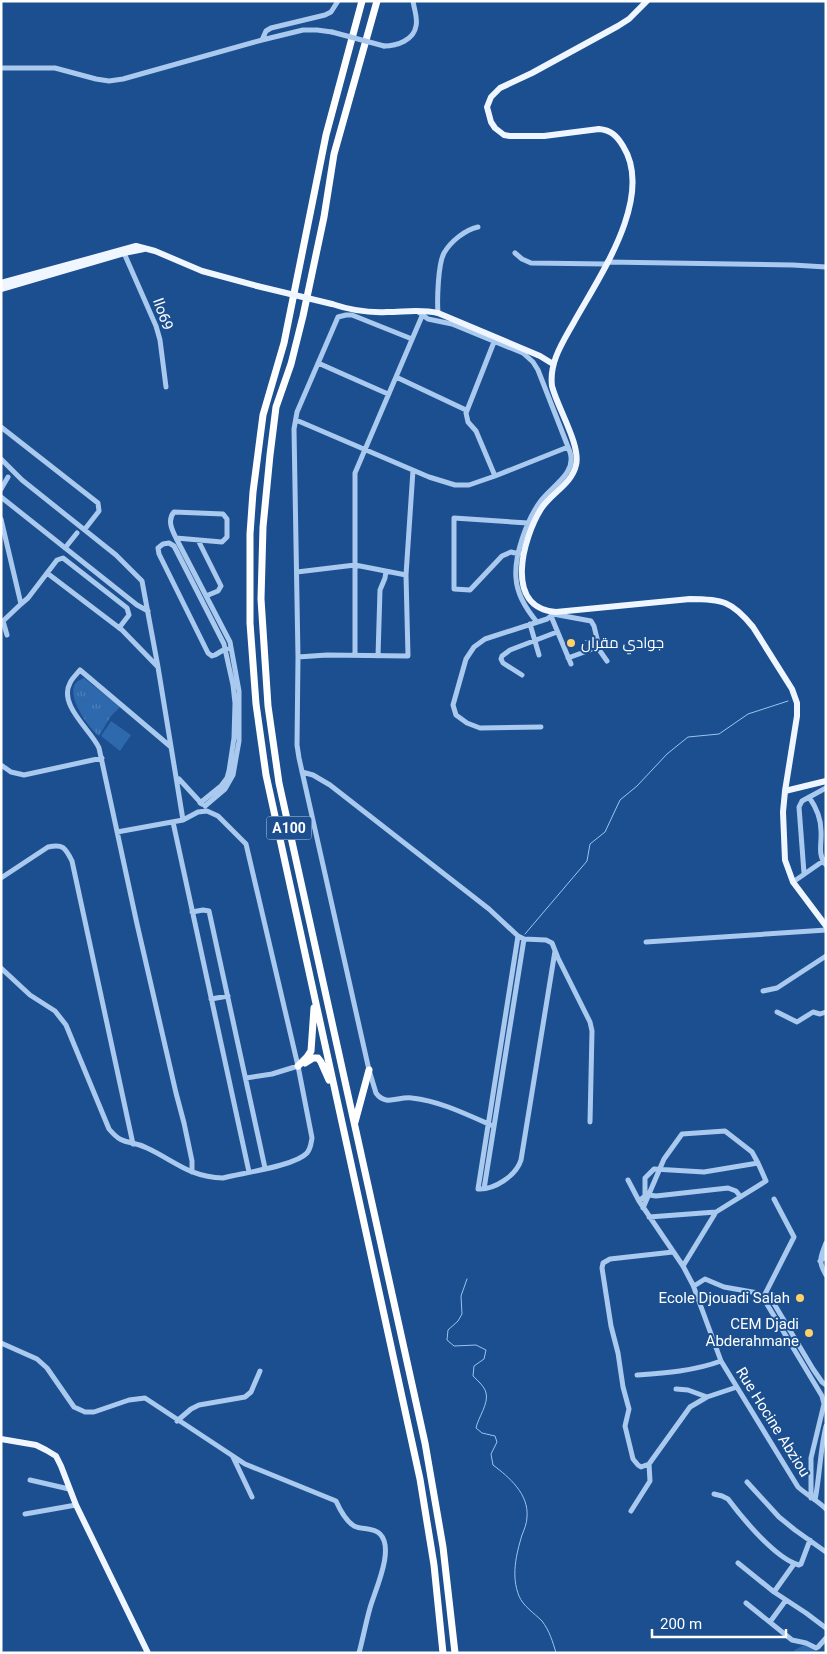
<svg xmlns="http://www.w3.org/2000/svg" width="827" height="1654" font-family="Roboto,Cairo,sans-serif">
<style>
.grass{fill:url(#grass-tufts)}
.pitch{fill:#2e69ad}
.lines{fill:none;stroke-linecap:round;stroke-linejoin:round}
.stream{stroke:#9cc4f0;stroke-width:1}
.minor{stroke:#a9c9ee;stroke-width:5}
.major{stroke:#f0f6ff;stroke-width:6}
.highway{stroke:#fff;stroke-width:7}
.minor-bridge{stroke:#a9c9ee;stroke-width:5}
.major-bridge{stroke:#f0f6ff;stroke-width:6}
.poi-dot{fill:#ffd166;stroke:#1b4f8f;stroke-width:2}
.labels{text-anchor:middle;stroke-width:4;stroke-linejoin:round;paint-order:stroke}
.shield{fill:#1b4f8f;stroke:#bbcadd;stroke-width:1}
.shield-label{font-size:14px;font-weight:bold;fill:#fff}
.street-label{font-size:15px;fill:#fff;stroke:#1b4f8f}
.poi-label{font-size:15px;fill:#fff;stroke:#1b4f8f;text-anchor:end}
</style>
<defs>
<pattern id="grass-tufts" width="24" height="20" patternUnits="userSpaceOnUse" patternTransform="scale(1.25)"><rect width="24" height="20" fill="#2e69ad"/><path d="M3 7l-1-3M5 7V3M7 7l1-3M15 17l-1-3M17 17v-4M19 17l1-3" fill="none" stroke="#4d80b9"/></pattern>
</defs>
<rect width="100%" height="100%" fill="#1b4f8f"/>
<path class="grass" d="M84 678 120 707 111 716 99 736C88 727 69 700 74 686 76 681 80 680 84 678Z
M805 1645 815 1651 816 1653H791L798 1648Z"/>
<path class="pitch" d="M111 721 131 735 120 751 101 736Z"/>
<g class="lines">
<path class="stream" d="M525 934 587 861 590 844 605 832 620 800 637 786 667 754 688 737 719 734 748 714 788 701
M467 1279 461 1296 462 1314 458 1321 448 1330 447 1340 454 1346 476 1345 486 1350 484 1359 474 1366 473 1376C478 1381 485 1387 486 1393 489 1403 478 1418 476 1428L482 1433 495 1436 497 1442 491 1454 493 1465C509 1477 529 1494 527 1517 527 1523 524 1530 522 1535 516 1555 511 1576 519 1596 523 1606 534 1613 542 1621 549 1630 553 1642 556 1653"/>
<path class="minor" d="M262 40 266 31 271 28 325 15 331 12 338 1
M384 46C397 46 414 40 416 26 418 18 414 9 413 1
M1 68H55L96 79 109 81 123 79 262 40 303 30H317L332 32
M124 253 156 326 160 340 166 387
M515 253 522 259 531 263 606 264
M607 262 793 265 826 267
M417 311 428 319 452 324 523 353 533 362 538 370 570 452C577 474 551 486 540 502 527 520 514 555 516 578 517 595 526 609 537 622
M438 313C437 300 438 264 444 253 451 241 465 230 478 227
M412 339 352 315H346L338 317 297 412 294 429 298 657 297 745 299 758 369 1070 376 1093C386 1107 398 1096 412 1098 440 1101 468 1115 493 1126
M494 342 466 413 468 422 476 431 495 476
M318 363 388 394
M396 377 466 410
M296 420 429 477 455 485H469L495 476 568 447
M1 427 98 503 99 511 85 529
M1 459 22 480 116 555 142 581 158 667 183 820
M1 489 8 477
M1 497 137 605 148 611
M1 519 21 604 1 623
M176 538C172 530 167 520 174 512L223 514 227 519V537L222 542 176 538 230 642 239 691V741L233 775 225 789 205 806
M198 540 221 586 218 591 206 596
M169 543 174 546 224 644 225 649 215 655 212 656 208 653 159 554 158 548 163 544Z
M65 548 77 533
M519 554 511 552 502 556 470 590 454 589V518L528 523
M297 572 355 565 406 575
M47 573 122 630 157 666
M21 604 28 598 57 560 63 558 127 608 129 615 119 628
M553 614 591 621 594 626 600 651 607 661
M551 616 571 664
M3 621 7 635
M530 624 539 655
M355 655V473L422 316
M378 656 380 590 385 578 386 571
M298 657 327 655 408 656 406 575 413 470
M568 658 598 647
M522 675 503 663 501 659 502 656 510 650 557 632
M541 727 480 728 467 723 456 715 453 705 466 659 474 647 485 639 547 619 556 612
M171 747 80 670C77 674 72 678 70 683 58 705 91 730 99 748L137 924 176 1093 184 1123 192 1161V1172
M1 765 11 772 24 775 102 758
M302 772 313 775 330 785 489 909 518 936 524 939 546 940 552 943 558 958 590 1022 592 1031 590 1122
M179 779 202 804
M809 797C816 807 821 819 821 831 822 844 817 854 826 865
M200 803 221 786 227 778 229 771 234 738 235 703 233 685 225 649H227
M173 822 249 1172
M804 873 799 807 802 801 826 788
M1 878 48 847C63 844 65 847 72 861L133 1144
M793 882 826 859
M192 912 203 910 209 911 265 1168
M518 936 478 1189C494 1190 516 1176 521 1160L555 951
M646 942 826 930
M1 968 30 995 55 1011 66 1025 109 1129C124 1147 129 1139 147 1148 175 1161 189 1177 223 1178 242 1173 295 1166 307 1153 311 1148 311 1143 312 1138L298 1066 246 844 218 816 207 811 198 812 183 820 117 832
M763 991 777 988 826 956
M211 999 228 996
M777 1012 797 1022 813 1012 820 1014 826 1012
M246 1078 272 1074 298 1066
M628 1180 639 1201 683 1266 693 1285 721 1361 798 1487C807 1495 818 1501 826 1509
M484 1189 524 939
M649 1195 656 1196 728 1188 736 1191 740 1196
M639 1201 645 1196V1178L654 1169 704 1172 758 1163 766 1181 716 1212 683 1266
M643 1208 664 1159 682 1134 725 1131 752 1152 758 1163
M649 1217 716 1212
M826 1243C820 1258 818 1261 826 1275
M820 1261 823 1259 826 1253
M694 1286 705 1279 724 1287 758 1293 762 1296 822 1396 824 1404 811 1458V1498
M772 1293 773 1302 813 1369 822 1382 826 1385
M763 1298 794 1237 774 1199
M1 1343 37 1359 47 1368 74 1407 85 1412H94L129 1400 145 1398 245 1464 336 1501C340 1510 346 1521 354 1526 362 1530 373 1527 380 1534 395 1549 375 1590 370 1608 366 1622 363 1638 359 1653
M637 1375C665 1373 694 1371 721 1361
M676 1389 688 1390 707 1397
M177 1421 191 1409 199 1405 245 1397 251 1392 260 1371
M233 1457 252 1497
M649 1464 641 1467 638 1465 633 1459 625 1426 629 1409 623 1387 618 1353 611 1326 602 1268 603 1263 610 1259 673 1252
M30 1480 69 1489
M747 1482 779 1517 795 1530 826 1552
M714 1494 722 1496 728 1499C743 1519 776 1559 799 1565L801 1564 810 1540
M815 1500C820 1475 820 1450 826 1426
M631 1511 650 1481 649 1464 690 1407 707 1397 737 1387
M25 1514 76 1505
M738 1563 774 1592 806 1613 826 1628
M774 1592 794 1564
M746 1603 792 1640 806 1643 816 1648 818 1647 826 1638
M770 1622 786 1600"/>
<path class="major" d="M647 1 629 19 618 26 532 73 500 88 491 97 487 107 491 122 495 128 504 135 510 136H544L599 129C611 130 617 136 623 146 655 197 599 277 574 322 563 342 549 362 552 386 557 407 581 445 576 465 572 484 551 493 541 509 523 538 503 608 556 612L690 599C722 599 732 601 753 627L792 689 797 703V716L785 791 783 812 785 860 793 882 826 926
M1 283 136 246 155 251 202 271 257 286
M1 289 124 253 144 249
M332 304C350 310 368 313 387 312 404 312 421 309 438 313L540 356 553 364
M785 791 826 781
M1 1439 36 1445 46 1450 56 1456 61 1466 76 1505 148 1653"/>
<path class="highway" d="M362 1 326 135 284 343 263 415 253 492 250 534V623L256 704 266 775 420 1479 434 1565 443 1653
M377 1 334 154 324 217 303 316 291 364 276 407 270 455 263 527 261 599 268 706 279 783 425 1443 443 1547 455 1653
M305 1063 313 1058H318L321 1062 329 1080
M298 1066 307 1057 311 1051 314 1008
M355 1122 369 1070"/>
<path class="minor-bridge" d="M332 32 384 46"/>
<path class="major-bridge" d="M257 286 332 304"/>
</g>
<g class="poi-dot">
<circle cx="571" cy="643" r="5"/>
<circle cx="800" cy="1298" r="5"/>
<circle cx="809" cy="1333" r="5"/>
</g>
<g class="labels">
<rect class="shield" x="266.5" y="816.5" width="45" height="23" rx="4"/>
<g class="shield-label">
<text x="289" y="833">A100</text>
</g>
<g class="street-label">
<text transform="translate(163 314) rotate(70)" y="5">Ilo69</text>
<text transform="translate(773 1422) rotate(58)" y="5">Rue Hocine Abziou</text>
</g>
<g class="poi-label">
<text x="581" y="648" text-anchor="start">جوادي مقران</text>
<text x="790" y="1303">Ecole Djouadi Salah</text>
<text x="799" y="1329">CEM Djadi<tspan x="799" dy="17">Abderahmane</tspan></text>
</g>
</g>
<rect width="827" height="1654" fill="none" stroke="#ffffff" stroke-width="5"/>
<path d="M652 1629v8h134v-8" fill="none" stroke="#ffffff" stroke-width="2.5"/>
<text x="660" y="1629" font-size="15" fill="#ffffff" stroke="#1b4f8f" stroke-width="4" paint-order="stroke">200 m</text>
</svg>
